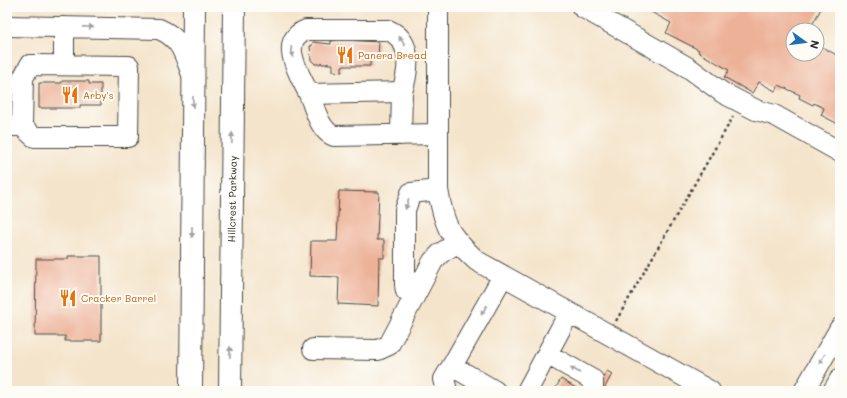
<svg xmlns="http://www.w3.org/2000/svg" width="847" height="398" font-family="Mali,sans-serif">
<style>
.building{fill:#edb197}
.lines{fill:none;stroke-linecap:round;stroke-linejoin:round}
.minor-casing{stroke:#494743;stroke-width:22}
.major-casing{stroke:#494743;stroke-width:24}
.path{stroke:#494743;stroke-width:2.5;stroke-dasharray:3 3;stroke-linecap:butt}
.minor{stroke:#fff;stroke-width:20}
.major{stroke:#fff;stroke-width:22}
.oneway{fill:#a0a0a0}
.labels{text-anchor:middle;stroke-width:4;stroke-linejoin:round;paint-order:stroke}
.food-label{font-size:10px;fill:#c56008;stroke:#fdfcf7;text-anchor:start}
.street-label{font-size:10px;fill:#2b2b2b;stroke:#fdfcf7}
</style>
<rect width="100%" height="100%" fill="#fdfcf7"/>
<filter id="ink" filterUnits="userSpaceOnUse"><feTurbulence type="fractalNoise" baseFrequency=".025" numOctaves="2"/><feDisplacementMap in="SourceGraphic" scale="8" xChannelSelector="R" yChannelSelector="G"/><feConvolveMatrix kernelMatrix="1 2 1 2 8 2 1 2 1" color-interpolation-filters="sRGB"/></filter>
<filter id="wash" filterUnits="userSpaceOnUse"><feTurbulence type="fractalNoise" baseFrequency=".012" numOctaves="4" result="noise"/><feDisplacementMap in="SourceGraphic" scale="16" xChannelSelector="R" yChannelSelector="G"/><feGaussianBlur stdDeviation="0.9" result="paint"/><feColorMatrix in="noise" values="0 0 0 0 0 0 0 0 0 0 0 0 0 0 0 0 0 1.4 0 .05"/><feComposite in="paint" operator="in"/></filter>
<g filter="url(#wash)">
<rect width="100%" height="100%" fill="#f4e4cb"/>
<g id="blocks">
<path class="building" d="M642 7H822L809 30H793V54H817V44L840 57V125L821 115 824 108 814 103 813 105 799 98 800 95 779 85 775 91 759 82 752 93 724 77 729 70 698 52 699 50 666 33 671 23Z
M343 40 379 42 378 57H370V66H342V72L333 71V64H328V62L327 64H322L321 62 320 64H315L311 60 310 46H312L313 42 331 44V41Z
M62 81H89V84H101V105H80V108H39V83H62Z
M339 191 379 192 377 240H384V258H379L378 306 338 304 339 277 310 276 311 241H337Z
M68 256H101V341H65V336H35L36 259H68Z
M607 371 612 374 603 391 595 390Z
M561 379 581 391H554Z"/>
</g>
</g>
<g filter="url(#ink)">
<use href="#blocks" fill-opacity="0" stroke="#494743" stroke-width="1"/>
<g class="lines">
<g class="minor-casing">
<path id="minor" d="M438 7V190C444 226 449 236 477 261L710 391
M582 7 689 68 723 93 756 110 774 115 840 152
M7 26 159 29C183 39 184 55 193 77
M64 65V27
M309 94C300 75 277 41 306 30H388C413 40 409 70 402 92
M7 126H22L34 137H128L129 66 30 65 23 78 22 126
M401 135 402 92 309 94C315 108 319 130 334 136L438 134
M413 298 406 291 405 285V210L411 193 438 190
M313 349 378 350 389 345 433 261 441 253 457 243
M547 354 593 380V391
M447 391 444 379 452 366
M495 391 452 366 503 276
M527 391 569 313
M804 391 840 328
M833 391 840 379"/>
</g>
<g class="major-casing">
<path id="major" d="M191 391 194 7
M230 391 234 7"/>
</g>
<path class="path" d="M616 321 733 117"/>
<use href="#minor" class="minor"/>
<use href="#major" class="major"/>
</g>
<defs><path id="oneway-solid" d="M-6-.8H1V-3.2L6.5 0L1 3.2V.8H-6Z"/></defs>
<g class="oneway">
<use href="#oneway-solid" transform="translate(88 27) rotate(1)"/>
<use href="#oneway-solid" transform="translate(402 41) rotate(-122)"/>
<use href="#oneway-solid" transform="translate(292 52) rotate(81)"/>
<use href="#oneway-solid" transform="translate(193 102) rotate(90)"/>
<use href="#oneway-solid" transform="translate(232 138) rotate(-89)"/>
<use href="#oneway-solid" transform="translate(407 204) rotate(107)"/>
<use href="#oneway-solid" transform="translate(192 232) rotate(90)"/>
<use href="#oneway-solid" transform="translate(484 310) rotate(120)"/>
<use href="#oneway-solid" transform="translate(230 352) rotate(-89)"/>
<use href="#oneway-solid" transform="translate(822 359) rotate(120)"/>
<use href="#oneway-solid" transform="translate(575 370) rotate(-150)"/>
</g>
</g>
<defs>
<g id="restaurant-bare" transform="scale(1.38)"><path d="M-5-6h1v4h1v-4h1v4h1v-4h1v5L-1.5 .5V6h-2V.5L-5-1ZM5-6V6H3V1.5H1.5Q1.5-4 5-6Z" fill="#e8710a" stroke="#fdfcf7" stroke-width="2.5" paint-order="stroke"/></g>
</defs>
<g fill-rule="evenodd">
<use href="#restaurant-bare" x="345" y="55"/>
<use href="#restaurant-bare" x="70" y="95"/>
<use href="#restaurant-bare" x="68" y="298"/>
</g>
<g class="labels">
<g class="food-label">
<text x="358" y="59">Panera Bread</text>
<text x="83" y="99">Arby's</text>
<text x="81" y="302">Cracker Barrel</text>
</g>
<g class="street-label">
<text transform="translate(232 199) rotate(-89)" y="4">Hillcrest Parkway</text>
</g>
</g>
<rect width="847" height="398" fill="none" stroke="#fdfcf7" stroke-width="24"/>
<g transform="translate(805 42) rotate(104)"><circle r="19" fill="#fdfcf7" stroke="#a9a8a5"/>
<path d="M0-3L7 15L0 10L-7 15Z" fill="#1f6fb2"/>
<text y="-6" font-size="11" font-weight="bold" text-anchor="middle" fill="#2b2b2b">N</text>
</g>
</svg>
